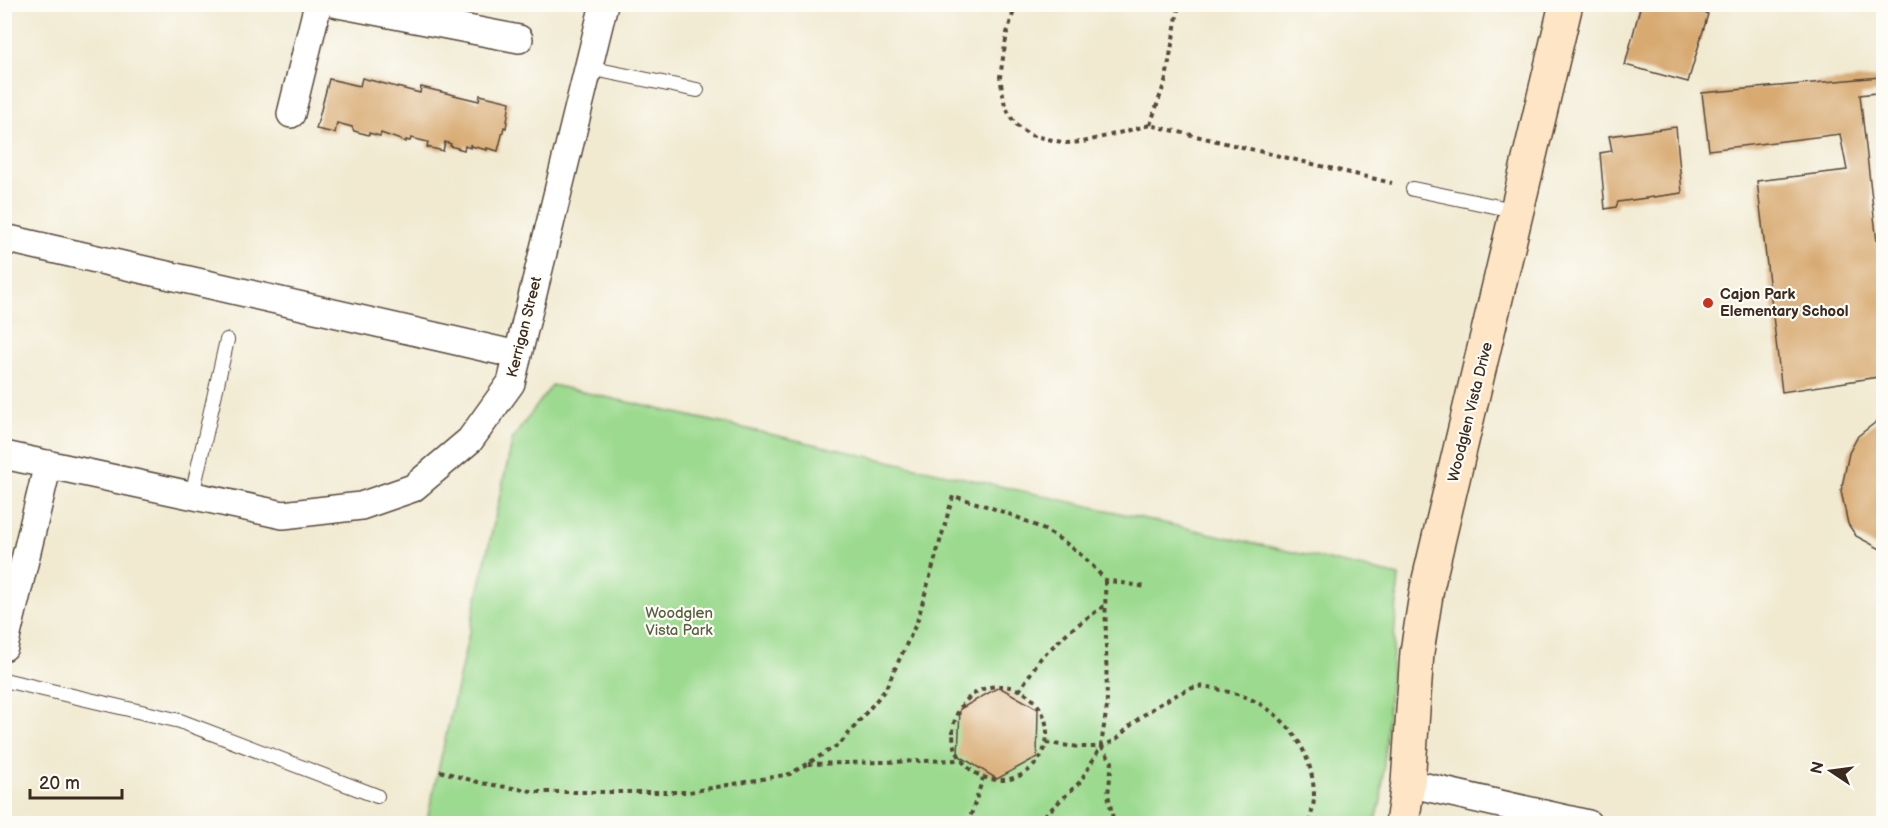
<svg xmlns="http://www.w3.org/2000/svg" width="1888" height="828" font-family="'Balsamiq Sans',sans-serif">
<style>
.green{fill:#9cda8f;stroke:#6c8256;stroke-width:1.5}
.building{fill:#d8aa72}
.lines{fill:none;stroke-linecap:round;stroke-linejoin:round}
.lane-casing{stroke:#564739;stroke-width:16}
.street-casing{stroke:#564739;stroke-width:30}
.secondary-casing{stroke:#564739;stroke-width:36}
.path{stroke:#564739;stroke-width:4;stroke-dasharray:4.5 4.5;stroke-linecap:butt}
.lane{stroke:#fff;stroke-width:14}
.street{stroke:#fff;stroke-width:27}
.secondary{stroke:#fde5c5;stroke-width:33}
.poi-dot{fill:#c8321e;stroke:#fdfcf7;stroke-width:2}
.labels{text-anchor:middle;stroke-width:4.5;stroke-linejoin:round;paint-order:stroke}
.poi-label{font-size:15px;font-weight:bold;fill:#3b2a1e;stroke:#fdfcf7;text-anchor:start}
.street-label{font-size:15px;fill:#3b2a1e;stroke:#fdfcf7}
.park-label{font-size:15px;fill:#585f40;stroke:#fdfcf7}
</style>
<rect width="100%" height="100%" fill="#fdfcf7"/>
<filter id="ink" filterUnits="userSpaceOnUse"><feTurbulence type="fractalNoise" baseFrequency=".0167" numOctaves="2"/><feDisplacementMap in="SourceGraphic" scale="12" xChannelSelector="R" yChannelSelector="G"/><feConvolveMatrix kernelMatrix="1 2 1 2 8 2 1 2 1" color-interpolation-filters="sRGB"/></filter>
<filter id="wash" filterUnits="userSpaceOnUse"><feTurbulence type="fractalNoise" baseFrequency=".008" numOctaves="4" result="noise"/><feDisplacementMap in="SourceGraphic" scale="24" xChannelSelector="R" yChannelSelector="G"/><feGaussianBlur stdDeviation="1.35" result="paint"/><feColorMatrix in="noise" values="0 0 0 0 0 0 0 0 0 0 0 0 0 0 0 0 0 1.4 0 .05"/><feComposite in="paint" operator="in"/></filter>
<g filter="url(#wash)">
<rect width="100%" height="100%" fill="#f1ead1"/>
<path class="green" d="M552 385 1399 576 1381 801 1375 823 426 824 513 438Z"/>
<g id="blocks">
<path class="building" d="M1641 4H1670L1708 14 1688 82 1625 65Z
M1883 66 1884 92 1860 95 1884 303V376L1782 392 1757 181 1847 170 1840 134 1709 150 1702 93 1880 77Z
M362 78 420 93 421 87 479 101 480 95 510 102 506 128 504 127 498 151 487 148V150L471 146 470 144V148L465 146 464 150 450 146 451 144 445 142 443 151 427 147 428 142 411 138 410 141 406 140V142L381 133 380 136 369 133V135L354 131 352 127 337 123 335 133 316 129 329 79 360 86Z
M1676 127 1682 193 1618 202 1616 207 1605 209 1600 153 1612 151 1609 136Z
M1884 416V551L1856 536 1848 524 1841 491 1849 453 1858 436Z
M999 687 1038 709 1037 757 997 779 958 755 960 709Z"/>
</g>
</g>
<g filter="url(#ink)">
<use href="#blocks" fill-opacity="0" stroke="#564739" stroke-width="1.5"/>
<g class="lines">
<g class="lane-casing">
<path id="lane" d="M589 68 697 90
M1413 189 1518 211
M192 495 227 340
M4 680 180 721 377 796"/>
</g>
<g class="street-casing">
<path id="street" d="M338 4 519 39
M291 114 318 4
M4 238 518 355
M4 455 283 515 361 506 413 488 470 440 511 383 604 4
M4 647 48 464
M1408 783 1588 824"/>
</g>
<g class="secondary-casing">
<path id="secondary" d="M1402 824 1408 783 1417 652 1427 588 1566 4"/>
</g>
<path class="path" d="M1016 4 1007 33 1000 77 1005 106 1012 119 1017 126 1030 135 1066 143 1083 142 1150 125 1392 183
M1150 125 1166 79 1179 4
M953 733a47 47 0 1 1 94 0a47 47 0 1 1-94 0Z
M1019 691 1040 659 1068 632 1105 605
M1046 743C1063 745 1083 749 1101 746 1117 743 1125 729 1137 720 1149 710 1183 689 1197 687 1206 685 1220 690 1229 692 1278 703 1314 746 1314 797 1314 805 1311 815 1309 824
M1101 746 1112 762 1108 794 1114 824
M808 764 960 760
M440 771 481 783 538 792H689L790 774 840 744 885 690 917 622 953 496C1011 513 1065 530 1105 580L1146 587
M968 824 983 778
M1028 824 1045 815 1080 782 1101 746 1107 706 1105 580"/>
<use href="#lane" class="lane"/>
<use href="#street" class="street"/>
<use href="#secondary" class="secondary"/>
</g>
</g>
<circle class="poi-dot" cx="1708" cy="303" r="6"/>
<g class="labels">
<g class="poi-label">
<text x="1720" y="299">Cajon Park<tspan x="1720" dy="17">Elementary School</tspan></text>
</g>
<g class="street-label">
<text transform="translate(524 327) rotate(-76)" y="5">Kerrigan Street</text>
<text transform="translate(1470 412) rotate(-76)" y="5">Woodglen Vista Drive</text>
</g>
<g class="park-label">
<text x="679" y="618">Woodglen<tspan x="679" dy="17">Vista Park</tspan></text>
</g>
</g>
<rect width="1888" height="828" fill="none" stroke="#fdfcf7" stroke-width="24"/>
<g transform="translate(1831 771) rotate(283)" stroke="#fdfcf7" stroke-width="4.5" paint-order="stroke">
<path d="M0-4.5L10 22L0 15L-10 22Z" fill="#3b2a1e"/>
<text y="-9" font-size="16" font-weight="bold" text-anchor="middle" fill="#3b2a1e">N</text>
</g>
<path d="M30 789v9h92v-9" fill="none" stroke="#3b2a1e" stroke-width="3"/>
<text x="39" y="789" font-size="18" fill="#3b2a1e" stroke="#fdfcf7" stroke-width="4.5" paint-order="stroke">20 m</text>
</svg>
